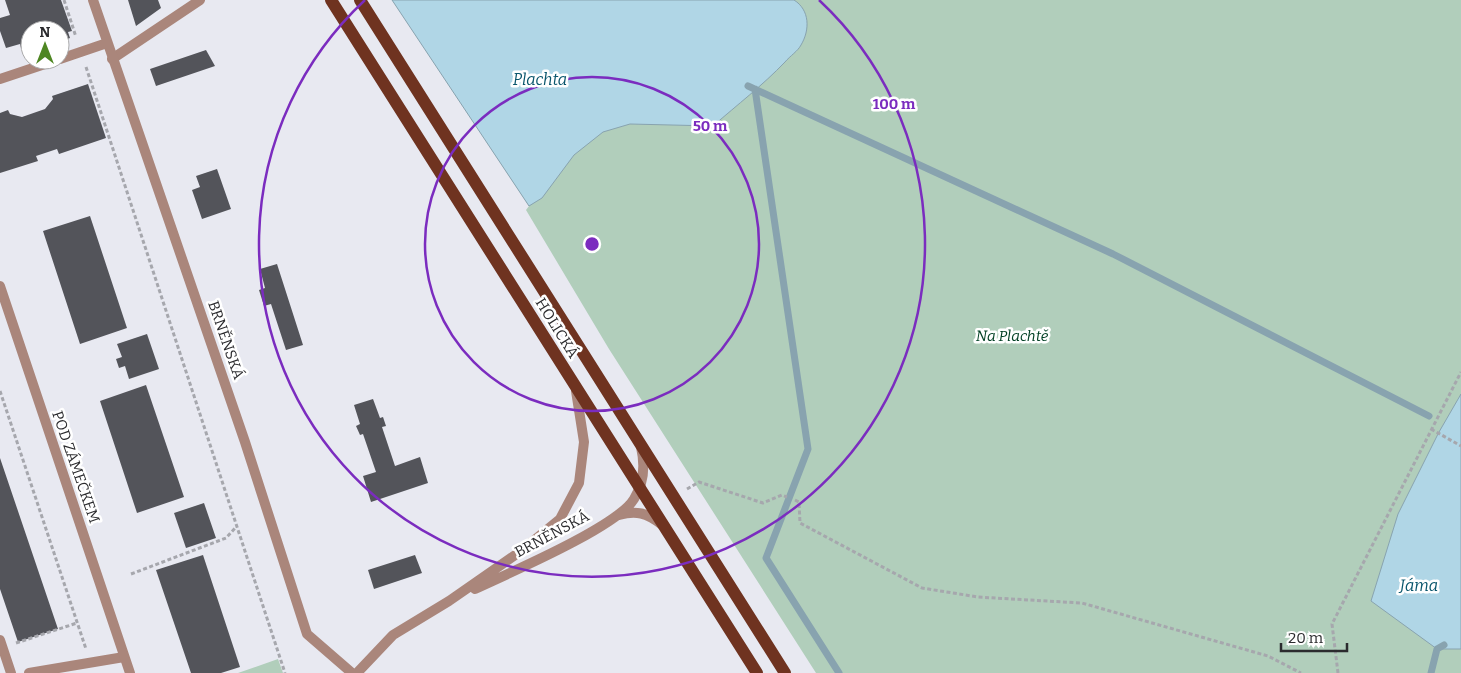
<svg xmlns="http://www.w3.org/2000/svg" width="1461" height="673" font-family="Bitter,serif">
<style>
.green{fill:#b1cebb}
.water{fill:#b0d6e6;stroke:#88a3af}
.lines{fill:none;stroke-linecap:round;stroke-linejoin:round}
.stream{stroke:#88a3af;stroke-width:7}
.building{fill:#53545a}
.path{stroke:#a6a7ad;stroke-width:3;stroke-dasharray:4 2.5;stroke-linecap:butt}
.service{stroke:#aa867b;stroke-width:10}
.minor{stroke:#aa867b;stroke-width:10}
.primary{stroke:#6f3320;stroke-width:12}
.ring{fill:none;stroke:#7b2cbf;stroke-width:2.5}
.labels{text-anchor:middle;stroke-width:5;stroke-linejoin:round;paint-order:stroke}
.street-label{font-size:15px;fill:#2b2b2e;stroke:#fff}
.park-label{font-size:15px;font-style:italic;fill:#034125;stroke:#fff}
.water-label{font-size:16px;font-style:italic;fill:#09556c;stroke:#fff}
.centre{fill:#7b2cbf;stroke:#fff;stroke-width:2.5}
.ring-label{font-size:15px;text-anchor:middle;font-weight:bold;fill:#7b2cbf;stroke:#fff;stroke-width:5;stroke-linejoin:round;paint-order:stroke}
</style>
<rect width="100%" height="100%" fill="#e8e9f1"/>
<path class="green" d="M395 0H1461V673H816L609 349 526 210 529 206Z
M278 659 283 673H238Z"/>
<path class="water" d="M392 0H794C810 10 810 30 801 45 798 51 790 56 785 62 763 85 737 105 713 126L630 124 603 132 574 155 542 198 529 206Z
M1461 394V649H1437L1371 601 1398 514 1439 432Z"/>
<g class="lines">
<path class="stream" d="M748 86 1113 254 1429 416
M755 89 808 449 766 558 839 673
M1431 673 1437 649 1444 645"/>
</g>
<path class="building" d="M5 0H61L72 31 68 32 70 38 60 42V30H30V45L21 48 20 44 6 48 0 31V18L10 15Z
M128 0H158L161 8 136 26Z
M206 50 215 66 156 86 150 69Z
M88 84 106 138 59 154 57 149 36 156 38 161 0 173V113L8 110 10 114 22 117 45 109 53 99 52 96Z
M217 169 231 209 202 219 192 190 200 187 196 176Z
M90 216 127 328 80 344 43 231Z
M277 264 303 345 286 350 271 304 264 306 259 290 265 288 260 269Z
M147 334 159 369 129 379 125 366 119 368 116 359 122 357 117 344Z
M146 385 184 497 137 513 100 401Z
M373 399 380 418 383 417 386 426 382 427 395 466 420 457 428 483 371 502 363 476 376 472 363 434 360 435 356 426 360 424 354 405Z
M0 458 58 629 18 642 0 589Z
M204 503 216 538 186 548 174 513Z
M203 555 240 667 221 673H191L156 570Z
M415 555 422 573 374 589 368 570Z"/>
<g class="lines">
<path class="path" d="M64 0 76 37
M86 67 285 673
M0 391 86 649
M1431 429 1461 446
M687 489 699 482 763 503 782 495 787 497
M795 500 799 502 800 523 922 588 978 597 1082 603 1268 656 1301 673
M131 574 226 538 236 527
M16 643 77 623
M1338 673 1332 624 1461 372"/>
<path class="service" d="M112 59 200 0
M0 640 11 673
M29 673 124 657"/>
<path class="minor" d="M93 0 245 442 307 634 352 673
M60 59 107 43
M0 79 57 60
M0 286 130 673
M619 515C636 510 647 513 661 524
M475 589C509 573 617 527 634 499 644 483 645 464 641 447
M357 673 393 635 449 601 521 551 560 519 579 483 584 442 576 391"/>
<path class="primary" d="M331 0 757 673
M360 0 785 673"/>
</g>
<g class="ring">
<circle cx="592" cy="244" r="167"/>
<path d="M819 0A333 333 0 1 1 365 0"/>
</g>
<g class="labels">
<g class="street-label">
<text transform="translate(557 328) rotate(58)" y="5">HOLICKÁ</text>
<text transform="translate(226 340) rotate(71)" y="5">BRNĚNSKÁ</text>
<text transform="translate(76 467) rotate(71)" y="5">POD ZÁMEČKEM</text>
<text transform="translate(552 534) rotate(-28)" y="5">BRNĚNSKÁ</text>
</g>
<g class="park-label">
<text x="1012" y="341">Na Plachtě</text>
</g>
<g class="water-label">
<text x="540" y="85">Plachta</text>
<text x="1419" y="591">Jáma</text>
</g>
</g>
<circle cx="592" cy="244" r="8" class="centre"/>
<g class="ring-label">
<text x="894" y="109">100 m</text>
<text x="710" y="131">50 m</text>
</g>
<g transform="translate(45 45)"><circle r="24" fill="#ffffff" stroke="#aaaaab"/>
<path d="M0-4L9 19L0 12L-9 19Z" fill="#4e8622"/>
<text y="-8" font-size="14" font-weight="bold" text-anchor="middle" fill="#2b2b2e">N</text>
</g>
<path d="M1281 643v8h66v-8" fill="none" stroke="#2b2b2e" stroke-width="2.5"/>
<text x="1288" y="643" font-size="15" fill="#2b2b2e" stroke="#ffffff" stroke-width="4" paint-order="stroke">20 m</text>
</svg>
